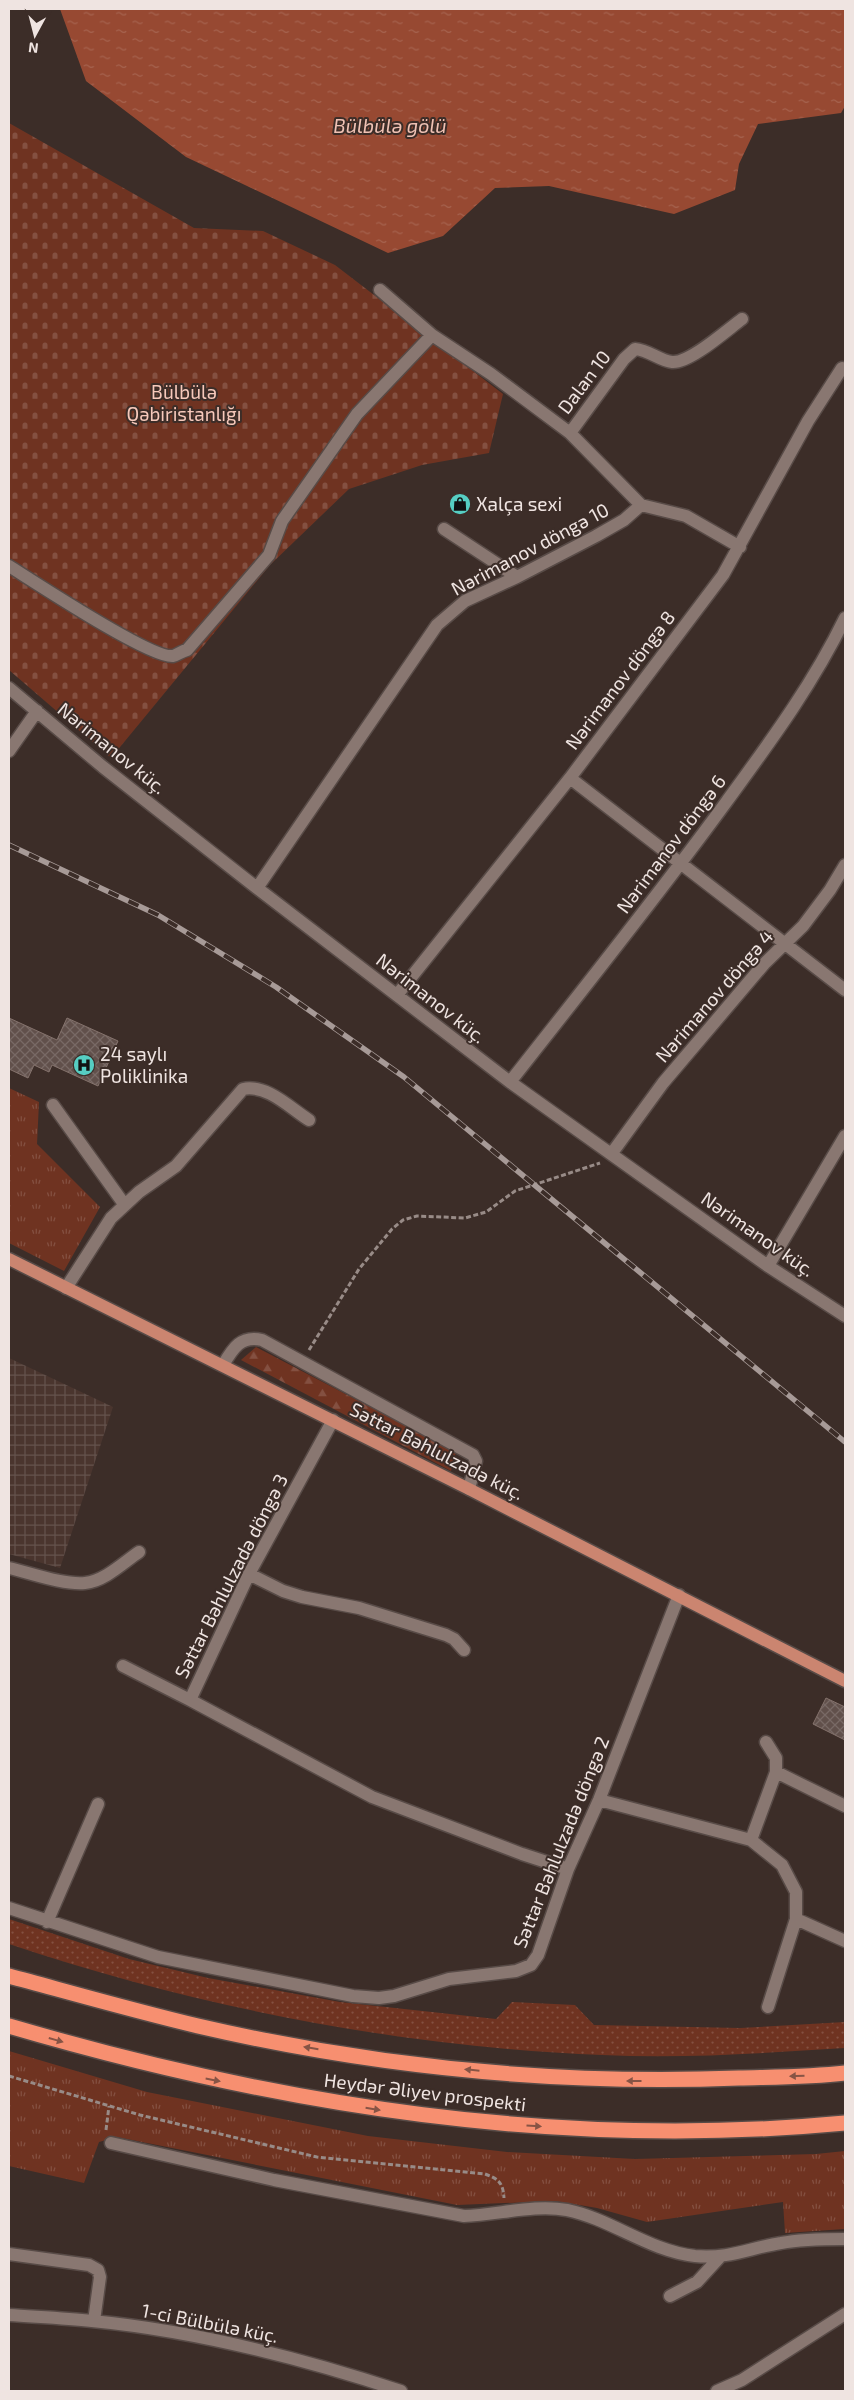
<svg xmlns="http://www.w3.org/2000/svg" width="854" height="2400" font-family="'Exo 2',sans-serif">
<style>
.industrial{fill:url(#industrial-grid)}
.grass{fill:url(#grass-dots)}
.forest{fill:url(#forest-firs)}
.cemetery{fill:url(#cemetery-stones)}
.park{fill:url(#park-tufts)}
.water{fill:url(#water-ripples)}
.building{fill:url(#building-cross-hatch);stroke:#84726c}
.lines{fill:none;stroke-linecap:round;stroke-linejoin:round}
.minor-casing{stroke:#584b47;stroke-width:15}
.major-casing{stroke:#584b47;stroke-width:15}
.highway-casing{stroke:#584b47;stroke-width:18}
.path{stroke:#988b87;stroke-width:3;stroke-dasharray:5 2.5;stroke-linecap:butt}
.minor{stroke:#897771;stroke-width:12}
.major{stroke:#cb8570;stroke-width:12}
.highway{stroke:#f78f70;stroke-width:15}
.rail-casing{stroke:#a79a97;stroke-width:5.5}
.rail{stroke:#3c2d28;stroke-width:4;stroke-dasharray:11;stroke-linecap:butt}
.oneway{fill:#875445}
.labels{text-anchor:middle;stroke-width:4;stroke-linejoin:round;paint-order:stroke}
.street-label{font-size:19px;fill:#efe4e1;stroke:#3c2d28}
.park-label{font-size:19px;fill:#f7c9bb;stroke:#3c2d28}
.poi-label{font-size:19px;fill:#efe4e1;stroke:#3c2d28;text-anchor:start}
.water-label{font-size:20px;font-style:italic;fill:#f0c2b4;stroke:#3c2d28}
</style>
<defs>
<pattern id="industrial-grid" width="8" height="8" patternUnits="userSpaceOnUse" patternTransform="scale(1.25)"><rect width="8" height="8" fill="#4a352e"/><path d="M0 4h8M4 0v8" fill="none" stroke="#64524c"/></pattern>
<pattern id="grass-dots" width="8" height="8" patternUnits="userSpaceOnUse" patternTransform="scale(1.25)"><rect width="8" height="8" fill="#6f3321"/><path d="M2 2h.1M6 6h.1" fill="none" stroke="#845041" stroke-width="1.8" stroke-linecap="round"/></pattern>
<pattern id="forest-firs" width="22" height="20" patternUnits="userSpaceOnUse" patternTransform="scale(1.25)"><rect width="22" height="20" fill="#6f3321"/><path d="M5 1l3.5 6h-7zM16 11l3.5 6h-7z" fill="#845041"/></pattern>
<pattern id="cemetery-stones" width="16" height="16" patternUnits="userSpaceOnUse" patternTransform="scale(1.25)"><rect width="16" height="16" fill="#6f3321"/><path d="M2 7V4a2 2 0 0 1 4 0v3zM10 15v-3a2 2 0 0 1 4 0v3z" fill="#845041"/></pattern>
<pattern id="park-tufts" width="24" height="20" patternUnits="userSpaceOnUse" patternTransform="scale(1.25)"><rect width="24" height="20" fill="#6f3321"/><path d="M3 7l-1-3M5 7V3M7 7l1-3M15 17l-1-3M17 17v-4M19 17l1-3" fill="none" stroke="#845041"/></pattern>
<pattern id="water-ripples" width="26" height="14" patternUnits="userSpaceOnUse" patternTransform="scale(1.25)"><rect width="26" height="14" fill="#974932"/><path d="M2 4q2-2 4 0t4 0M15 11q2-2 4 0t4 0" fill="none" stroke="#a6634f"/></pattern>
<pattern id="building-cross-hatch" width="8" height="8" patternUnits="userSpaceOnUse" patternTransform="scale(1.25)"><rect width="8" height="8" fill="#61504b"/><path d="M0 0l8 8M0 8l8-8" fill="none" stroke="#786965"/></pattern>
</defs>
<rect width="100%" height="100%" fill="#3c2d28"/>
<path class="industrial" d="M9 1358 113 1407 60 1568 9 1554Z"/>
<path class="grass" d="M9 1919 129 1959 208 1978 340 2002 496 2019 512 2002 575 2005 594 2025 740 2028 845 2022V2048C764 2053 683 2059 602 2055 401 2047 200 2008 9 1944Z"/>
<path class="forest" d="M256 1347 456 1452 451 1471 241 1360Z"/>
<path class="cemetery" d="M9 123 194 228 263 231 335 265 503 394 489 453 422 465 349 489 270 565 111 758 9 670Z"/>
<path class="park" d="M9 1088 39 1102 37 1144 100 1207 64 1271 9 1243Z
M9 2051 147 2092 368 2136 507 2152 635 2159 816 2154 845 2151V2229L785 2233 783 2202 647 2222 597 2208 556 2201 457 2205 117 2137 99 2142 84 2183 9 2166Z"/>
<path class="water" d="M60 9H845V106L841 113 758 124 739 164 735 190 674 214 549 186 495 188 443 236 388 253 186 157 86 81Z"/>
<path class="building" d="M9 1018 57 1040 67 1018 118 1041 98 1086 52 1065 49 1072 34 1065 28 1078 9 1069Z
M826 1698 845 1707V1740L813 1724Z"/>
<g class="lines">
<g class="minor-casing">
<path id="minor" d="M380 290 432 335 491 374 570 433
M641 505 570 433 624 359 635 349C649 350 660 361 672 362 689 364 727 330 742 319
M444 529 517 577
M9 566C33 581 151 659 173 656 177 655 182 651 187 650L269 555 282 521 357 414 432 335
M9 688 103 767 257 888 510 1082 768 1266 845 1316
M9 751 37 711
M570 778 845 990
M257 888 437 625 465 601 517 577 596 536 624 520 641 505 686 516 740 547
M397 995 570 778 723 575 808 421 842 368
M510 1082C583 989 657 897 727 801 770 742 813 684 845 618
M53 1105 124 1204
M612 1153 663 1083 764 964 803 926 830 890 845 865
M768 1266 845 1136
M66 1288 111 1218 139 1192 176 1166 243 1089C267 1084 290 1108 309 1120
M223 1365C233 1348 241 1335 262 1340L473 1455 476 1461 469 1489
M333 1420 249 1574 190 1700 372 1797 522 1854 568 1869
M9 1568C31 1573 63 1585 85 1583 105 1581 124 1562 139 1552
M249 1574 283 1591 302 1597 359 1608 446 1635 454 1639 464 1650
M123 1666 190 1700
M776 1772 845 1806
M599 1800 751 1840 782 1865 796 1892V1919
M751 1840 776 1772V1758L766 1742
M9 1908 158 1957 353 1996 379 1998 394 1996 449 1979 516 1971 531 1965 538 1955 568 1869 599 1800 679 1595
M47 1922 98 1804
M768 2007 796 1919 845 1941
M111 2143 274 2180 464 2216C498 2215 534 2204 567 2210 611 2219 649 2251 695 2256 730 2259 749 2248 781 2243 802 2239 824 2239 845 2239
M9 2254 89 2265 98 2270 100 2277 94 2321
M670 2296 697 2282 719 2258
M9 2315C37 2317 65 2318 92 2321 197 2331 301 2358 401 2391
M717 2391 742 2380 845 2314"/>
</g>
<g class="major-casing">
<path id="major" d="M9 1259 469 1489 845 1681"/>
</g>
<g class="highway-casing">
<path id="highway" d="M9 1976C72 1993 135 2011 198 2026 375 2067 557 2085 739 2078 774 2077 810 2077 845 2073
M9 2026C282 2106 560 2150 845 2123"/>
</g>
<path class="path" d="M309 1350 359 1269 392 1229 403 1220 417 1216 465 1218 486 1212 515 1191 600 1163
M9 2076 140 2115 317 2157 485 2174C499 2179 503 2183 504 2198
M106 2130 109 2106"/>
<use href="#minor" class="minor"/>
<use href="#major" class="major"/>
<use href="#highway" class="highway"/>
<g class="rail-casing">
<path id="rail" d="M9 845 158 915 276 987 404 1077 845 1442"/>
</g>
<use href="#rail" class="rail"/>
</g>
<defs><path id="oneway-solid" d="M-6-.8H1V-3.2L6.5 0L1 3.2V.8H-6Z" transform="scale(1.25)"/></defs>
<g class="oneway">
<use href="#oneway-solid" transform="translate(56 2040) rotate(16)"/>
<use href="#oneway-solid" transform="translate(311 2048) rotate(-171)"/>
<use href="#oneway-solid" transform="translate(472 2070) rotate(-174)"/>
<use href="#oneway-solid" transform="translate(797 2076) rotate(178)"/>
<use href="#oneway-solid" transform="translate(213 2080) rotate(11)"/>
<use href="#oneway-solid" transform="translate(634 2081) rotate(180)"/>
<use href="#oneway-solid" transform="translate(373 2109) rotate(9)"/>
<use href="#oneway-solid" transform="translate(534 2126) rotate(3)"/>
</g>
<defs>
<g id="shop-disc" transform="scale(1.125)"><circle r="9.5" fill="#56cec3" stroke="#3c2d28"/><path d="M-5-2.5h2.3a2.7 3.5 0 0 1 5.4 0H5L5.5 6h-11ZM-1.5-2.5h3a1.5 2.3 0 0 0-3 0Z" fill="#111"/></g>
<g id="hospital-disc" transform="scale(1.125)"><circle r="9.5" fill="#56cec3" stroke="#3c2d28"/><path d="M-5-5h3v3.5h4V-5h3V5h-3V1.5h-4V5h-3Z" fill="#111"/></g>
</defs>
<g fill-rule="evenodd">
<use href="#shop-disc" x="460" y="504"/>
<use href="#hospital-disc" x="84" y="1065"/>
</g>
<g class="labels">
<g class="street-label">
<text transform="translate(584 382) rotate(-53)" y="7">Dalan 10</text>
<text transform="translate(530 549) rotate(-28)" y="7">Nərimanov döngə 10</text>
<text transform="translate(620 680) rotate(-53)" y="7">Nərimanov döngə 8</text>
<text transform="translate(112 748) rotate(39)" y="7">Nərimanov küç.</text>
<text transform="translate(671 844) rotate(-53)" y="7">Nərimanov döngə 6</text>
<text transform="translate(714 996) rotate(-49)" y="7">Nərimanov döngə 4</text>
<text transform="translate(431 998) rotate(38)" y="7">Nərimanov küç.</text>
<text transform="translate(758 1234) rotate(35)" y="7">Nərimanov küç.</text>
<text transform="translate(437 1451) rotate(27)" y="7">Səttar Bəhlulzadə küç.</text>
<text transform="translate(231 1576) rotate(-63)" y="7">Səttar Bəhlulzadə döngə 3</text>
<text transform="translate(561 1842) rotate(-68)" y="7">Səttar Bəhlulzadə döngə 2</text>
<text transform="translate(425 2092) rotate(7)" y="7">Heydər Əliyev prospekti</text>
<text transform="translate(210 2323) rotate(11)" y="7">1-ci Bülbülə küç.</text>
</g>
<g class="park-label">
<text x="184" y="399">Bülbülə<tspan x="184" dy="22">Qəbiristanlığı</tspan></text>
</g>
<g class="poi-label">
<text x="476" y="511">Xalça sexi</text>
<text x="100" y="1061">24 saylı<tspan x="100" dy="22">Poliklinika</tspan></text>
</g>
<g class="water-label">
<text x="390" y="133">Bülbülə gölü</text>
</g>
</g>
<rect width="854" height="2400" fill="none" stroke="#efe4e1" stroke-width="20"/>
<g transform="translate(35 35) rotate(187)" stroke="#3c2d28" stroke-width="4" paint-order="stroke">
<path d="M0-4L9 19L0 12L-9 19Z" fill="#efe4e1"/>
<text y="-8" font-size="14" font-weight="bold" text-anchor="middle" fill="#efe4e1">N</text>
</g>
</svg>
